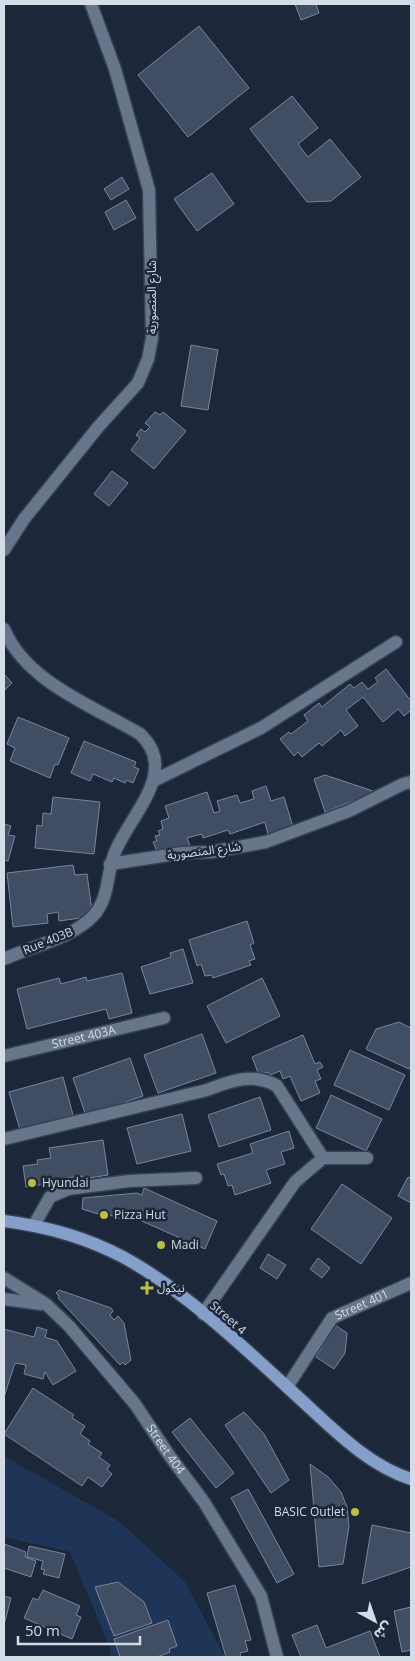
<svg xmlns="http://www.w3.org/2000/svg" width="415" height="1661" font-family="'Open Sans','Noto Sans Arabic',sans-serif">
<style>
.green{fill:#1f3557}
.building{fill:#404d62;stroke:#78869d}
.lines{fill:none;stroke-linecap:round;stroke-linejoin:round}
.minor-casing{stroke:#374150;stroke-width:15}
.major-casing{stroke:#374150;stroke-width:15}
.minor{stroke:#68768c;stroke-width:12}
.major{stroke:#849fca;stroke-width:12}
.poi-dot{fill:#bebe42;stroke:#1c273a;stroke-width:2}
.labels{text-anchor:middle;stroke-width:5;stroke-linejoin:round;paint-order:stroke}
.street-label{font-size:12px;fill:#d4dce8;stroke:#1c273a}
.poi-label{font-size:12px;fill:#d4dce8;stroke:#1c273a;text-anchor:start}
</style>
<rect width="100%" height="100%" fill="#1c273a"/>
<path class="green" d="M4 1456 120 1522 185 1582 225 1657H110V1648L70 1552 4 1537Z"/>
<path class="building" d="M295 4H316L319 13 301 20Z
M199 26 249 88 188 137 138 75Z
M292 96 318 128 298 144 308 157 330 139 361 177 331 201 307 202 250 129Z
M212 173 234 204 197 231 174 199Z
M122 177 129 189 111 200 104 189Z
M126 200 136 218 114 230 105 212Z
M191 345 218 350 208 410 181 406Z
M155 412 160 415 163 412 186 431 154 469 131 450 140 438 136 435 141 429 145 432 150 427 145 423Z
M112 471 128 483 109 506 94 494Z
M386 669 411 701V710L404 716 398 709 383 722 363 697 346 710 358 726 345 736 341 730 322 746 319 743 302 757 298 752 294 756 280 739 289 732 291 734 308 721 304 715 319 703 322 707 350 684 354 688 362 682 368 689 378 682 375 678Z
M4 674 12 683 4 691Z
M18 717 69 738 58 765 55 764 50 778 10 761 15 748 7 744Z
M84 741 136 762 134 767 139 769 133 783 126 780 125 783 114 778 112 782 93 774 90 781 71 773Z
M325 775 376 792 325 812 314 779Z
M266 786 271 801 284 797 293 827 268 835 265 822 230 834 228 830 203 838 202 834 187 838 190 846 171 853 169 848 157 852 153 842 157 841 155 836 160 835 158 831 163 829 161 821 169 818 165 806 207 792 214 813 220 811 217 801 237 795 240 803 254 799 252 791Z
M53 797 100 802 94 854 35 848 37 825 42 826 43 813 51 814Z
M4 824 11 826 8 835 15 836 8 861 4 860Z
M73 865 75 875 87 874 92 911 88 912V917L59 921 58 912 47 914 48 923 13 927 7 873Z
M247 921 254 943 250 945 255 959 249 961 251 965 213 978 212 975 205 976 201 964 197 966 189 940Z
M183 949 193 983 150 994 141 967 171 957 170 953Z
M122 973 132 1013 109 1019 106 1009 27 1029 17 989 59 978 61 984 86 977 87 981Z
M262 978 280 1016 226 1043 207 1006Z
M399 1022 411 1028V1065L409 1069 366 1049 376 1029Z
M202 1034 216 1073 158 1093 144 1055Z
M303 1035 315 1064 320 1062 323 1067 317 1070 321 1079 315 1081 320 1093 301 1101 290 1076 283 1079 280 1071 270 1075 268 1072 259 1075 252 1057Z
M350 1050 405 1075 389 1110 334 1085Z
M130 1058 143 1096 86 1116 73 1078Z
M63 1077 73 1115 20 1130 9 1092Z
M331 1095 382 1119 366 1151 316 1128Z
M260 1097 271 1130 219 1147 208 1115Z
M182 1114 191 1151 137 1164 127 1128Z
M289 1131 294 1148 281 1152 285 1164 266 1170 271 1183 235 1195 232 1185 228 1186 224 1174 221 1175 217 1164 253 1153 250 1144Z
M103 1140 108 1175 82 1179V1176L65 1178V1181L26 1187 23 1166 38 1164 37 1160 51 1158 49 1148Z
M408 1177 411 1178V1203L398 1196Z
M342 1184 392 1218 361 1264 311 1229Z
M144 1188 217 1221 205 1249 128 1215 126 1220 99 1212 98 1214 82 1209 83 1198 137 1193 142 1195Z
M268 1254 286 1265 277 1279 260 1268Z
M318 1258 330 1268 322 1278 310 1269Z
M59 1290 111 1308 113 1311 110 1315 114 1320 118 1316 124 1323 131 1360 125 1365 123 1362 120 1365 58 1298 59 1296 56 1293Z
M335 1325 347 1333 345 1353 334 1369 316 1357Z
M37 1327 47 1330 45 1337 57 1341 76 1371 53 1385 45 1372 43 1379 24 1374 26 1365 15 1363 4 1397V1329L34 1337Z
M33 1388 74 1415 72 1418 85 1426 80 1434 90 1441 88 1444 102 1453 99 1457 110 1465 107 1470 112 1474 102 1487 88 1477 82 1486 4 1434Z
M244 1412 264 1434 289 1480 271 1493 225 1425Z
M190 1418 234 1473 216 1488 172 1432Z
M310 1464 328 1477 341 1492 347 1507 349 1526 343 1564 319 1567Z
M248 1489 294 1574 277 1583 231 1498Z
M372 1525 411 1533V1567L362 1584Z
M4 1544 26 1552 25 1557 36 1561 31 1577 4 1568Z
M29 1546 65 1554 59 1578 43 1574 45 1570 41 1569 43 1561 27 1557Z
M118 1582 144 1602 152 1623 114 1636 95 1587Z
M235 1585 251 1640 245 1641 248 1651 240 1653 241 1657H226L207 1593Z
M43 1590 80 1606 76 1615 81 1617 72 1639 24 1618 33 1598 38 1600Z
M4 1596 11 1598 4 1625Z
M411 1607V1650L402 1652 394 1611Z
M168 1620 177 1646 169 1649 170 1652 157 1657H120L114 1639Z
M317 1625 326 1648 370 1631 380 1657H301L292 1635Z"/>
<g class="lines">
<g class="minor-casing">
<g id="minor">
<path d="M4 550 24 519 99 426 138 383 148 359 152 338 149 190 115 69 91 4"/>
<path d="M4 629C26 682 93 706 140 734 180 771 130 815 115 852 106 874 110 898 93 916 71 939 32 946 4 959"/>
<path d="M155 780 261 728 396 642"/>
<path d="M110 864 182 853 211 852 266 842 349 811 403 784 411 782"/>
<path id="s1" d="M4 1056 164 1018"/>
<path d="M4 1139 207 1090C230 1081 254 1072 277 1086L323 1158"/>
<path d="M34 1225 50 1197 68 1189 129 1181 196 1178"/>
<path id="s2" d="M4 1278 46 1304 69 1326 135 1404 169 1455 204 1502 261 1596 277 1657"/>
<path d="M4 1299 41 1304"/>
<path d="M203 1314 295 1182 323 1158H367"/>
<path id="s3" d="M287 1387 332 1318 411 1283"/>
</g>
</g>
<g class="major-casing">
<path id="major" d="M4 1221C44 1226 87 1238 123 1257 184 1290 248 1351 298 1397 332 1428 367 1465 411 1479"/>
</g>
<use href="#minor" class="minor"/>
<use href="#major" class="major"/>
</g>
<g class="poi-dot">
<circle cx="32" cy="1183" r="5"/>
<circle cx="104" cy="1215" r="5"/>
<circle cx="161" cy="1245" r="5"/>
<path d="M144.5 1280.5h5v5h5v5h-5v5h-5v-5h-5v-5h5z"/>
<circle cx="355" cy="1512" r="5"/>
</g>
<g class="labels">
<g class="street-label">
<text transform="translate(152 297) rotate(-90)" y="4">شارع المنصورية</text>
<text transform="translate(204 851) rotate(-7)" y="4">شارع المنصورية</text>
<text transform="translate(48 941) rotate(-22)" y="4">Rue 403B</text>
<text dy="4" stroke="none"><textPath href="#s1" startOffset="82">Street 403A</textPath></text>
<text dy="4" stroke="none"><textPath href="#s3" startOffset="115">Street 401</textPath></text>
<text transform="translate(228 1318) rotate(41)" y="4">Street 4</text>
<text dy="4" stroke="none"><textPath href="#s2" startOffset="238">Street 404</textPath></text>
</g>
<g class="poi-label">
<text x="42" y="1187">Hyundai</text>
<text x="114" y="1219">Pizza Hut</text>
<text x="171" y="1249">Madi</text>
<text x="157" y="1292">نيكول</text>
<text x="345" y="1516" text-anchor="end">BASIC Outlet</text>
</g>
</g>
<rect width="415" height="1661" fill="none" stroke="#d4dce8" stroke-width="10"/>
<g transform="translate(375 1621) rotate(140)" stroke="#1c273a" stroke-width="4" paint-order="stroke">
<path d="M0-4L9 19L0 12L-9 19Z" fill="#d4dce8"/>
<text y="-8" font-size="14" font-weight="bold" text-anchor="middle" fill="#d4dce8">ش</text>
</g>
<path d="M18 1636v8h122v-8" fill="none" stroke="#d4dce8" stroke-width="2.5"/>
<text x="25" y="1636" font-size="15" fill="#d4dce8" stroke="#1c273a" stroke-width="4" paint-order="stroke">50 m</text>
</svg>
